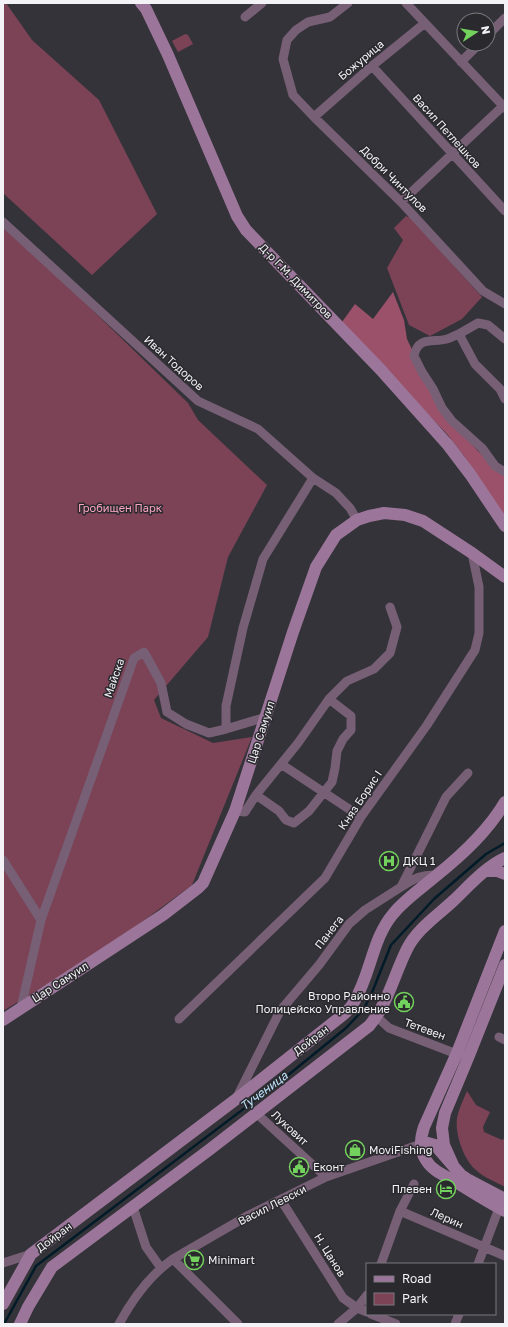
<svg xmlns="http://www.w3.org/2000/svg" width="508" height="1327" font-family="'Golos Text',sans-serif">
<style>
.green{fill:#7c4356}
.forest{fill:#9b516a}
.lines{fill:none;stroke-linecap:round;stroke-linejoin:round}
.stream{stroke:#021b28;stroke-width:2.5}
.street{stroke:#775f75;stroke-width:9}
.secondary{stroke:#9c769a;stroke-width:12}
.labels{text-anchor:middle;stroke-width:3;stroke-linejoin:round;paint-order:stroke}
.street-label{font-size:11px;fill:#f3f2f6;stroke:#2a292e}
.park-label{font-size:11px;fill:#faa5bf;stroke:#2a292e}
.poi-label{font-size:11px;fill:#f3f2f6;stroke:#2a292e;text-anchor:start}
.water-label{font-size:12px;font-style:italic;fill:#bbe3fb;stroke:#2a292e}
</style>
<rect width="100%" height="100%" fill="#343339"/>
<path class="green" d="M3 3H6L32 40 99 100 157 214 92 275 3 193Z
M185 34 188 35 193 44 178 52 172 41Z
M406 216 412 219 482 297 462 319 430 336 409 325 387 268 403 240 394 228Z
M3 227 44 263 188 403 198 420 267 485 228 557 208 637 154 700 161 718 213 743 252 737 192 885 135 927 59 977 3 1011Z
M467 1091 476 1105 490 1112 483 1127 484 1132 502 1140 505 1138V1187C496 1182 483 1177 476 1170 463 1159 453 1130 458 1114 460 1106 464 1098 467 1091Z"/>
<path class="forest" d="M393 292 404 320 407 339 435 398 445 416 479 452 505 475V518L464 456 447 434 420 406 342 322 355 304 373 319Z"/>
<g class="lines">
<path class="stream" d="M4 1324 36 1266 287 1076 346 1028 364 1009 373 990 391 945 434 899 486 854 505 843"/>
<path class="street" d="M348 3 330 17 308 22 296 30 287 40 283 59 293 95 314 117 401 202 483 291 505 304
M406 3 505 108
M245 17 262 3
M488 35 505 18
M461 62 479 44
M372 66 505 211
M314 117 372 66 425 23
M401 202 503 106
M3 222 198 401 258 429 313 478 336 493 350 508 357 520
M459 334 478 323 488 325 505 339
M505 399 500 389 475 364 459 334C455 335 451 338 447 339 432 343 418 336 414 356L422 372 433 389 442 408 452 421 482 448 495 466 505 472
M226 729 266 717
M281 764 361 817
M256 795 279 811 286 820 294 823 309 811 332 782 335 768 337 751 343 739 351 730V716L329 699
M235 811 245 812 256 795 298 743 329 699 347 681 374 669 390 653 397 627 390 607
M3 860 41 920
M401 887C414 879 421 874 437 875
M21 1008 41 920 134 658 144 652 161 683 167 712 186 724 209 733 226 729V706L243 628 263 559 313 478
M377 1017 389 1028 462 1056
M179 1019 325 878 361 817 427 725 475 650 479 633V587L472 553
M499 1037 505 1040
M237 1097 280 1011 319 965 349 924 365 910 401 887 446 797 468 773
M256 1113 326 1177
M281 1200 343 1298 357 1308 367 1312
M133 1207 146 1247 161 1268
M400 1211 505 1256
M173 1259 238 1324
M3 1263 31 1254
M381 1264 400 1211 414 1184
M478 1264 499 1208
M371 1314 396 1324
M119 1324C132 1300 150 1275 173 1259L249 1215 326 1177 421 1144
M338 1324 357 1308 367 1295
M455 1324 459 1314"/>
<path class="secondary" d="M141 3 146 9 168 55 237 216 246 230 380 369 448 445 470 474 505 526
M485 871H497L505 874
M505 931 457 1053 424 1127C420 1139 419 1150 426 1160 432 1171 446 1176 456 1182 472 1192 488 1202 505 1211
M3 1020 163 915 198 888 203 883 235 811 293 632 316 567 336 535 357 520 369 516 384 513 405 515 423 521 472 553 505 577
M421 1144 428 1143 435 1145 461 1175 467 1179 505 1199
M453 1165 444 1145 442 1128 445 1113 468 1058 505 965
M3 1304 31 1254 239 1097 344 1014C348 1010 352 1007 354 1002 371 974 372 939 393 914 405 899 422 888 437 875 463 854 488 831 505 802
M20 1324 28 1307 52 1267 209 1150 369 1026C388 1004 394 975 407 949 417 929 437 916 453 901 469 886 484 868 505 858"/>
</g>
<defs>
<g id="hospital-ring" transform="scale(1)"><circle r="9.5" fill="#2a292e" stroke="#73d25d" stroke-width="1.5"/><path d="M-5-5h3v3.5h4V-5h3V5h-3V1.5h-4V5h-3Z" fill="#73d25d"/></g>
<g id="civic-ring" transform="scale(1)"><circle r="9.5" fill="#2a292e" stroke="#73d25d" stroke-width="1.5"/><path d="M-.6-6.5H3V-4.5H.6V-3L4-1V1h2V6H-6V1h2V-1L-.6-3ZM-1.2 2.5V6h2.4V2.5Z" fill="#73d25d"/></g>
<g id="shop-ring" transform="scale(1)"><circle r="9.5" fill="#2a292e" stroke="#73d25d" stroke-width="1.5"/><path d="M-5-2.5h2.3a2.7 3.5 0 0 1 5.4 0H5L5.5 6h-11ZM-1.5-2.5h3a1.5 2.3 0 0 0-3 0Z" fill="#73d25d"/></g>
<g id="hotel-ring" transform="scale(1)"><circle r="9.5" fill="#2a292e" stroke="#73d25d" stroke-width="1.5"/><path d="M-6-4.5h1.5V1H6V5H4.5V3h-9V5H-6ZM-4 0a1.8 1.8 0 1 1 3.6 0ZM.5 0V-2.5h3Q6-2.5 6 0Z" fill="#73d25d"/></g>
<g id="supermarket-ring" transform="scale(1)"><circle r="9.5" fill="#2a292e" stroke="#73d25d" stroke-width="1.5"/><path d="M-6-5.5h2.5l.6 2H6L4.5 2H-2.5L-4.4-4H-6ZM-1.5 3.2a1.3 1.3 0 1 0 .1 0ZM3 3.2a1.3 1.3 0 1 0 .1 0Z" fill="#73d25d"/></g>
</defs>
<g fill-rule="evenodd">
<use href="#hospital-ring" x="389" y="861"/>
<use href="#civic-ring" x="404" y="1002"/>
<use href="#shop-ring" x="355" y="1150"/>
<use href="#civic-ring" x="299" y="1167"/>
<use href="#hotel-ring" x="446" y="1189"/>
<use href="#supermarket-ring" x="194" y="1260"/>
</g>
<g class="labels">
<g class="street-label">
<text transform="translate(361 60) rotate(-40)" y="4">Божурица</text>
<text transform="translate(447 131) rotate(48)" y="4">Васил Петлешков</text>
<text transform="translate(394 179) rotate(45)" y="4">Добри Чинтулов</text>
<text transform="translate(296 281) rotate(46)" y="4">Д-р Г.М. Димитров</text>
<text transform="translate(174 363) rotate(42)" y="4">Иван Тодоров</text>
<text transform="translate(114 678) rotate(-71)" y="4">Майска</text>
<text transform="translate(261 732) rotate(-72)" y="4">Цар Самуил</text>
<text transform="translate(360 800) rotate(-56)" y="4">Княз Борис I</text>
<text transform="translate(329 932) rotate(-52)" y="4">Панега</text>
<text transform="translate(60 982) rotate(-33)" y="4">Цар Самуил</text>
<text transform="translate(425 1029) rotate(20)" y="4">Тетевен</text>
<text transform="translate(311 1040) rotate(-38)" y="4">Дойран</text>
<text transform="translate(290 1128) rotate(43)" y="4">Луковит</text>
<text transform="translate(272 1205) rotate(-27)" y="4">Васил Левски</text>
<text transform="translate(447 1218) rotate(24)" y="4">Лерин</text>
<text transform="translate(54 1237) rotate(-37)" y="4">Дойран</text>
<text transform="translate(330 1255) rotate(58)" y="4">Н. Цанов</text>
</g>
<g class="park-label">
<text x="120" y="512">Гробищен Парк</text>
</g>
<g class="poi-label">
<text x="403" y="865">ДКЦ 1</text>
<text x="390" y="1000" text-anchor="end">Второ Районно<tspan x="390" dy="13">Полицейско Управление</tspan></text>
<text x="369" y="1154">MoviFishing</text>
<text x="313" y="1171">Еконт</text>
<text x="432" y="1193" text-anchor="end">Плевен</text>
<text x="208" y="1264">Minimart</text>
</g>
<g class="water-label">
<text transform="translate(264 1091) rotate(-37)" y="4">Тученица</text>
</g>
</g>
<rect width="508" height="1327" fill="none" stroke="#f3f2f6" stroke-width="8"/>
<rect x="366" y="1263" width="130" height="52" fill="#2a292e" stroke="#7a797e"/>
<rect x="374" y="1276" width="20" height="6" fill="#9c769a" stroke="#7a797e"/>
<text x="402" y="1283" font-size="12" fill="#f3f2f6">Road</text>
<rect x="374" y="1293" width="20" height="12" fill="#7c4356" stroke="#7a797e"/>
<text x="402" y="1303" font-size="12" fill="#f3f2f6">Park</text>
<g transform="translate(476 32) rotate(78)"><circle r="19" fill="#2a292e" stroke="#7a797e"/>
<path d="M0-3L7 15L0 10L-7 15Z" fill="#73d25d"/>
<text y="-6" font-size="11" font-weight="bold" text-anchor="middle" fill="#f3f2f6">N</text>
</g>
</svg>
